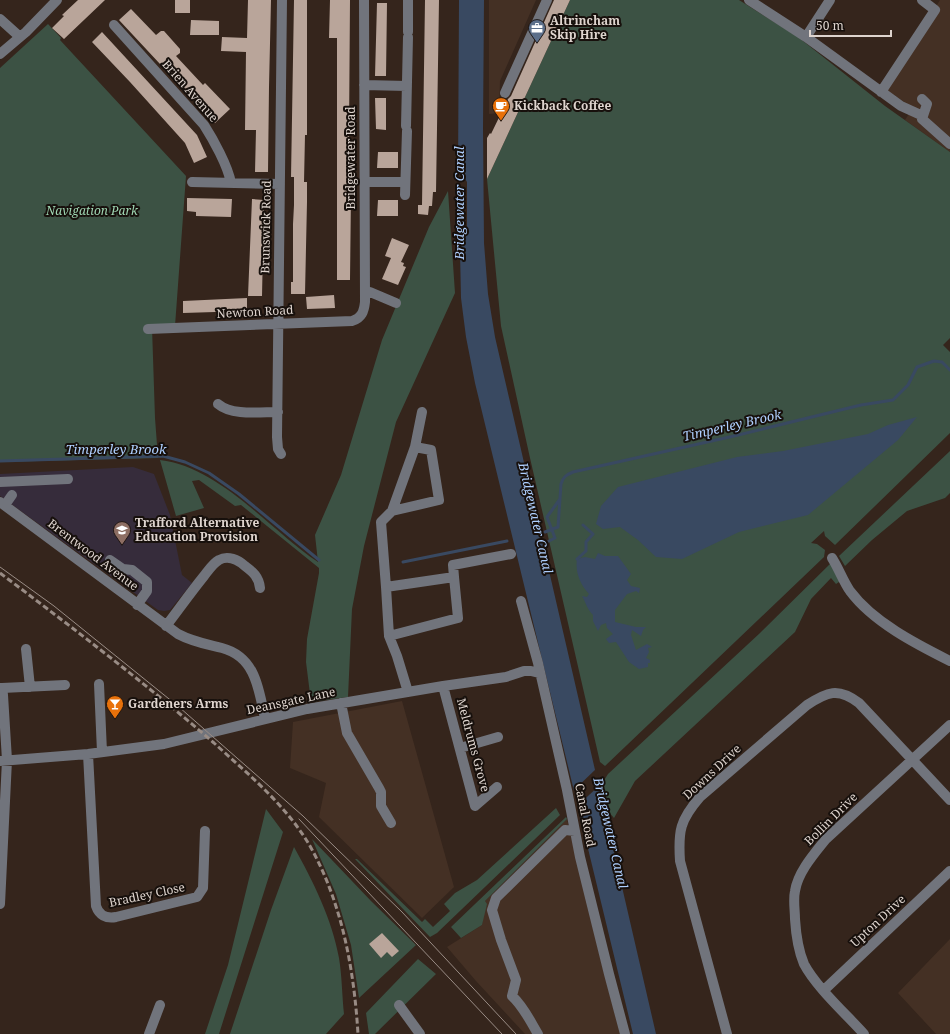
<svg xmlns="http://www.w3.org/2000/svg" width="950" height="1034" font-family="'Noto Serif',serif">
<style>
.built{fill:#443024}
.education{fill:#362c3b}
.green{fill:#3c5244}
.water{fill:#394961}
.pier{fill:#35251c}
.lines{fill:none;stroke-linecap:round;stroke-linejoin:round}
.stream{stroke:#394961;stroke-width:3}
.building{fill:#b9a59a}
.minor{stroke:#71747c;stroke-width:10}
.tram{stroke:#998c85;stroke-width:1}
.rail{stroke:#998c85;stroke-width:3;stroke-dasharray:6 3;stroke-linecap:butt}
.labels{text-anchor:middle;stroke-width:4;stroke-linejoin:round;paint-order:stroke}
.poi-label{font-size:12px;font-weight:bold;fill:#ded4ce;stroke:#17100c;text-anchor:start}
.street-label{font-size:12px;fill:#ded4ce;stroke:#17100c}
.park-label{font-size:12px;font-style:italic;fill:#9fd6b3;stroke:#17100c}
.water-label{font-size:13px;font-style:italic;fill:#aecffe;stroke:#17100c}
</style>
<rect width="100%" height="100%" fill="#35251c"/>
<path class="built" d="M489 0H536L500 81 499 113 489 114Z
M940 0H950V152L905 120 913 108 885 89Z
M402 701 454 887 422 918 319 817 326 783 290 768 293 722Z
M567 819 602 965 620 1034H525L476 981 447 947 482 925 485 901Z
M950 939V1034H936L898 993Z"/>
<path class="education" d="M133 467 154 474 170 515 182 575 192 583 170 610 164 611 158 610 0 496V474Z"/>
<path class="green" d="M570 0H739L798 37 885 106 950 152V338L943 345 950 352V433L835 545 825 536 824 531 811 543 817 544 825 550 824 557 605 766 600 762 530 458 501 326 487 179Z
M48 24 61 38 60 40 186 176 175 326 152 327 155 418 158 458 0 462V68Z
M448 191 455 293 396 422 364 546 352 609 348 697 311 702 306 662 307 639 319 573V568L241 505 235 506 199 480 192 481 204 508 176 516 160 460C220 467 270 530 318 562L315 535 341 475 382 340 429 227Z
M950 451V493L945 498 907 511 872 540 845 566 839 556Z
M832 562 842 580 836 584 831 578 811 599 795 632 635 781 614 818 608 811 603 782 608 774 760 633Z
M556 808 560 815 437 933 430 937 355 859H357L422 922 425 919 433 927 450 911 444 904 455 893 477 880Z
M266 809 283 832 219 1034H205L228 965Z
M566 817 567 819 485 901 487 904 482 925 461 938 451 927Z
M312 839 371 901 416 945 359 998 351 945 336 894Z
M294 847C313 881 332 919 339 958 342 976 342 995 344 1014L326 1034H230L271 910Z
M418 959 436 974 375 1034H369L366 1013Z"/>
<path class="water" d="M459 0H484L483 128 484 243 488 294 495 337 656 1034H633L475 383 466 337 461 298 460 251 464 241 467 229V182L463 175 458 173Z
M917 417 898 440 808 515 739 532 682 559 656 557 638 540 620 527 603 529 596 524 601 506 618 487 737 457 783 451 868 434 888 425Z
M598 553 605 556H618L631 574 627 580 631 586 640 588 639 593 636 591 627 594 615 610V622L636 627H646L643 630 641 636 632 630 631 635 636 650 647 644 652 647 648 648 649 652 646 658 650 660V663H648V667L639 669 629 662 616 642 609 643 606 639 613 634 607 628 606 623 601 625 598 631 593 621V615C587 609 586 603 582 596L587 597 589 594C580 584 575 572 577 559L585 557 595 559Z"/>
<path class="pier" d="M597 768 600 785 576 807 572 792Z"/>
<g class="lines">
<path class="stream" d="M0 461 163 456 185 462 209 473 239 494 319 560
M545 532 558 527 561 484C563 477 566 475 573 472L734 436 861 405 893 400 908 385 917 367 934 361 942 362 950 370
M549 541 555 538 547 517 560 499
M577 559 586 551V542L593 534 583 525
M403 562 507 541"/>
</g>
<path class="building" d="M78 0H105L64 39 52 28 64 16 62 15Z
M175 0H190V13H175Z
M248 0H271L269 87 268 172H255L256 130H245L246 52 221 51 222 37 247 38Z
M294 0H307V135H305L304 182H307V202L305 294H291V282H293V224L294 205V177H291Z
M330 0H350L349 133 351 194 350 280H337V38H329Z
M425 0H439L436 192H433L432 206H429L428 215 418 214V205H422Z
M554 0H570L487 179V138L490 133 491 134 508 99 511 96Z
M377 3H387L386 76H375Z
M131 9 156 35 161 31H164L180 49V53L176 56 203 85 205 83 230 109 215 123 119 20Z
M191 20 219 21V35H190Z
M102 32 197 135 207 157 194 163 185 143 130 82 92 42Z
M375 98H386V130L376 129Z
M378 152H398V168H377Z
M187 198 232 199 231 217 196 216V212L187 211Z
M252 199 264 200 262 296H248Z
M378 200H398V216H377Z
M392 238 409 245 401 262 404 263 403 266 406 267 398 285 382 279 391 258 385 256Z
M334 295 335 308 307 309 306 297Z
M247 298V311L183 313V301Z
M382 933 399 951 392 957 387 952 381 958 369 944Z"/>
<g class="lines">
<path class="minor" d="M749 0 806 37 901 106 923 116
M0 19 20 37
M114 25 204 125C213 139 228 166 231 183
M408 32V0
M806 37 830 0
M0 54 26 32 57 0
M364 85 407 86
M881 92 935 10 922 0
M505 93 547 0
M922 99 927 104 922 119 950 144
M406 126 408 37
M192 182 280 184
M364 182H405
M405 195 407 131
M365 292H370L396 303
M148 329 352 321C362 318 364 311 365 302L364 0
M218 404C232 416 260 412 278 412
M281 454 278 449 277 437 282 0
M0 482 68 479
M0 502 178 634C193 642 206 644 222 648 256 657 259 690 265 719
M5 505 12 495
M392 511 415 447
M832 558C839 569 843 581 850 591 873 622 916 644 950 661
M110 560 123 569 132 570 147 582V591L137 605
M454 577 453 565 511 554
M386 587 381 522 392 511 439 500 431 450 415 447 422 412
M521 601 538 663 567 790 580 857 609 974 625 1034
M166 626C179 609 191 592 204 576 208 571 213 563 219 560 228 555 238 560 245 566 253 572 259 577 260 588
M389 636 386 587 454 577 458 618 389 636 397 656 408 692
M26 649 30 687
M99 684 102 752
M443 686 475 806 497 787
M0 688H2L3 695 7 760 0 904
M2 688 65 685
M341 703 347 733 379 788 381 792V806L391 823
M460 748 498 737
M88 754 96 906C99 915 106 919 116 917L197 897 203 888 205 831
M0 761 88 754 164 744 307 709 443 686 506 677 524 671H531L539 673
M824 990 950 871
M399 1005 420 1034
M149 1034 160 1005
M538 1034C530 1021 524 1007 512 996L516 980 501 940 492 910 496 898 565 830 575 831
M727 1034 680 861C678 831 680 820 700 797L807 705C827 692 838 687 859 703L950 800
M864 1034C847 1015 816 987 804 964 798 950 796 935 795 919 795 910 793 900 795 891 798 872 814 854 826 839L950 725"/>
<path class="tram" d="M0 567 54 606 179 707 303 816 402 912 516 1034
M299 819 502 1034"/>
<path class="rail" d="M0 573C73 628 145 683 214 743 248 774 286 805 310 846 342 903 354 969 358 1034"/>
</g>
<defs>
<g id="office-pin" transform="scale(0.9)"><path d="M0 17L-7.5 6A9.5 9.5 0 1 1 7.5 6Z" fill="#5c6f8a" stroke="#17100c"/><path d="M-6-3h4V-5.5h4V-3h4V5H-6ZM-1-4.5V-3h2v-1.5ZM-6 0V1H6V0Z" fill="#fff"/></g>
<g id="cafe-pin" transform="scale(0.9)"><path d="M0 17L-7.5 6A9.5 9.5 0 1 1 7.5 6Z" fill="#e8710a" stroke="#17100c"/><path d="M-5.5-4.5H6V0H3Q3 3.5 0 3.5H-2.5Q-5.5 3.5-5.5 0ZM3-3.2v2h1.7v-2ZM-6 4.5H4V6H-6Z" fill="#fff"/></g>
<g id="school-pin" transform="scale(0.9)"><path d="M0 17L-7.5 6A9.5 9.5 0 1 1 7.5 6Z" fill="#8d6e63" stroke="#17100c"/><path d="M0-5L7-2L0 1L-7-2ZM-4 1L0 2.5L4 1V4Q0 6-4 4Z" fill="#fff"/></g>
<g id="bar-pin" transform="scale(0.9)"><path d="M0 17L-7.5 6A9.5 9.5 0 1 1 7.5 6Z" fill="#e8710a" stroke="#17100c"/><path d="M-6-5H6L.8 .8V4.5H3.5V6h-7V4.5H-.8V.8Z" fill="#fff"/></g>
</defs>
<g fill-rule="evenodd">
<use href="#office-pin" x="537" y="28"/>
<use href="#cafe-pin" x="501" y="106"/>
<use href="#school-pin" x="122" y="530"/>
<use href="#bar-pin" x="115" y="704"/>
</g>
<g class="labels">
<g class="poi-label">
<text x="550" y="25">Altrincham<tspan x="550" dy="14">Skip Hire</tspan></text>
<text x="514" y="110">Kickback Coffee</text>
<text x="135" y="527">Trafford Alternative<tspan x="135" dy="14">Education Provision</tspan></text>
<text x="128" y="708">Gardeners Arms</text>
</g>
<g class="street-label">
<text transform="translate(190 91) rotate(49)" y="4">Brien Avenue</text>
<text transform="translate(351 158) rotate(-90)" y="4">Bridgewater Road</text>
<text transform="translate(266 227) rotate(-89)" y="4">Brunswick Road</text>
<text transform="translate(255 312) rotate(-3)" y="4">Newton Road</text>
<text transform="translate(93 555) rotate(37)" y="4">Brentwood Avenue</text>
<text transform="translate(291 701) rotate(-12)" y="4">Deansgate Lane</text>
<text transform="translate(473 745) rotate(75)" y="4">Meldrums Grove</text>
<text transform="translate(712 772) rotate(-43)" y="4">Downs Drive</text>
<text transform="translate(585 815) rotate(79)" y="4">Canal Road</text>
<text transform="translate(831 819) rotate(-45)" y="4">Bollin Drive</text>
<text transform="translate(147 895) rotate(-12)" y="4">Bradley Close</text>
<text transform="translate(878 921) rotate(-43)" y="4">Upton Drive</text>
</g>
<g class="park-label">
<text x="92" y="215">Navigation Park</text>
</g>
<g class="water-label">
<text transform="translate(459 203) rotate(-90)" y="5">Bridgewater Canal</text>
<text transform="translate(732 425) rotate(-13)" y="5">Timperley Brook</text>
<text x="116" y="454">Timperley Brook</text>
<text transform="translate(536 518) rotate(77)" y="5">Bridgewater Canal</text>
<text transform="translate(611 833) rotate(77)" y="5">Bridgewater Canal</text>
</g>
</g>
<path d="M810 30v6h81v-6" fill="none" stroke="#ded4ce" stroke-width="2"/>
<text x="816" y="30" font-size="12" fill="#ded4ce" stroke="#17100c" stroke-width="3" paint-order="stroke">50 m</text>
</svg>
